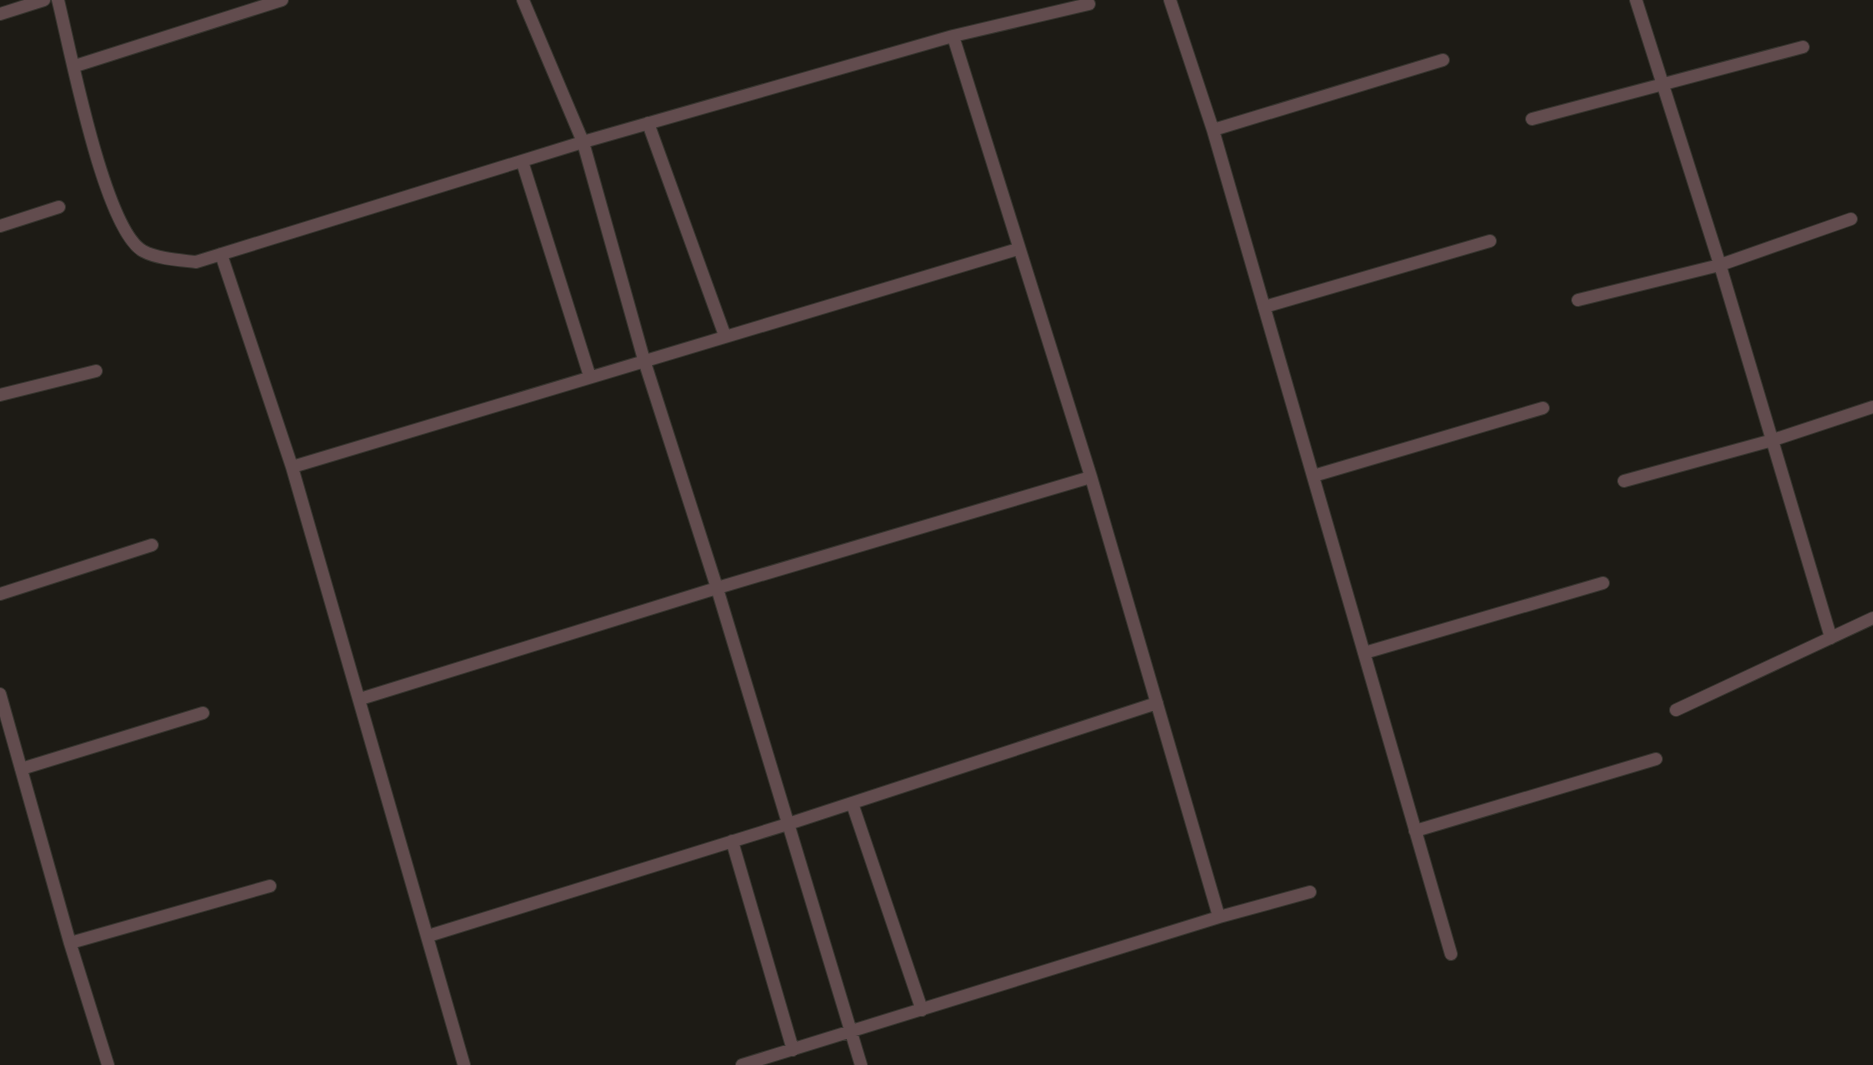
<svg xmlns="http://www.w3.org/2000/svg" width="1873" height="1065" font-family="Arial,sans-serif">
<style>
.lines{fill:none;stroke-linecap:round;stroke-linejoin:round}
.minor-casing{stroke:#37352f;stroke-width:14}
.minor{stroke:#624c4e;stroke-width:12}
</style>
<rect width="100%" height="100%" fill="#1d1b15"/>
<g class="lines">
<g class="minor-casing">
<path id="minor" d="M58 0C70 48 104 229 143 251 158 259 179 260 196 262L583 142 953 36 1089 4
M523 0 583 142 644 360 717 588 861 1065
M1170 0 1213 130 1451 954
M1636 0 1720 265 1831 638
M0 14 44 0
M953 36 1091 477 1219 917
M75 66 282 0
M1532 119 1803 47
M648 123 725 336
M1213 130 1443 60
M522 161 590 377
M0 226 59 207
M221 254 292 467 464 1065
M1578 300 1720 265 1851 219
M1264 307 1490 241
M0 395 96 371
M292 467 1018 249
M1313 476 1543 408
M1624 481 1773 440 1873 407
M0 594 152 545
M1364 653 1603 583
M0 694 70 943 108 1065
M360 699 717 588 1091 477
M1676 710 1873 618
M21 769 203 713
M852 803 922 1010
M1415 831 1656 759
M732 841 793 1050
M428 936 788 824 1157 703
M70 943 270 886
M742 1065 1219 917 1310 892"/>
</g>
<use href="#minor" class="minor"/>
</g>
</svg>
